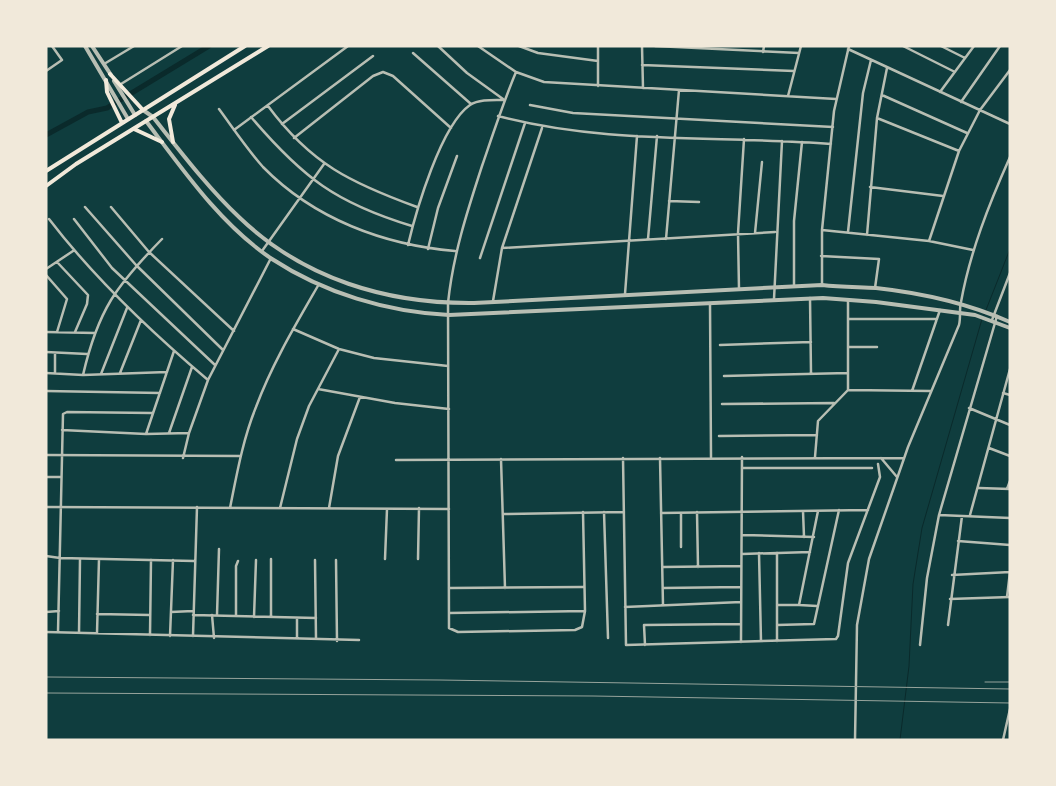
<svg xmlns="http://www.w3.org/2000/svg" width="1056" height="786" font-family="'Varela Round',sans-serif">
<style>
.lines{fill:none;stroke-linecap:round;stroke-linejoin:round}
.stream{stroke:#0a2a2b;stroke-width:1}
.canal{stroke:#0a2a2b;stroke-width:5}
.minor{stroke:#b8beb3;stroke-width:2.5}
.tertiary{stroke:#b8beb3;stroke-width:4}
.secondary{stroke:#f1e9da;stroke-width:4}
.rail{stroke:#97a49c;stroke-width:1}
</style>
<rect width="100%" height="100%" fill="#0f3d3e"/>
<g class="lines">
<path class="stream" d="M984 315 1010 249
M900 740 909 666 913 584 922 528 982 319"/>
<path class="canal" d="M46 135 88 112 107 108 209 46"/>
<path class="minor" d="M438 46 467 73 503 99
M478 46 516 72 544 82 836 99
M519 46 538 53 598 61
M642 46 643 88
M655 46 799 53
M903 46 955 72
M941 46 965 58
M848 49 1010 124
M763 52 764 46
M413 53 471 104
M104 64 134 46
M642 65 794 71
M46 71 62 60 52 46
M516 72C503 103 493 134 482 166 467 212 453 255 448 303L449 628 458 632 575 630 582 627 585 611 583 512
M121 84 182 46
M598 86V46
M940 92 974 46
M882 95 967 133
M788 96 801 46
M961 102 1000 46
M530 105 573 113 833 127
M268 106C311 164 351 183 417 207
M219 109C233 128 247 149 263 167 314 219 384 245 455 251
M498 116C606 145 720 135 831 144
M251 117C303 178 336 203 412 226
M877 118 959 151
M282 124 373 56
M234 130 348 46
M294 138 373 76 383 72 393 76 451 128
M870 187 943 196
M669 201 699 202
M85 207 136 265 223 350
M111 207 149 252 234 331
M49 219C95 279 150 331 208 380
M74 219 112 268 215 365
M822 230 929 241 973 250
M848 232 863 93 871 60
M755 233 762 162
M867 235 877 118 887 68
M648 239 657 136
M666 239 679 90
M929 241 959 151 980 110 1010 70
M408 245C416 211 441 125 470 105 479 99 493 100 504 100
M502 248 775 232
M428 249 438 208 457 156
M262 251 324 164
M821 256 879 259 875 288
M480 258 525 123
M57 262 88 295 87 304 75 332
M46 269 73 251
M46 275 67 299 57 332
M794 285V221L802 142
M822 285V230L834 111 849 46
M739 289 738 233 744 139
M625 294 637 136
M810 298 811 373
M774 299 782 141
M493 301 502 248 542 128
M848 301V390
M710 304 711 457
M848 319H937
M992 320 1010 273
M293 329 339 349 374 358 448 366
M46 332 95 333
M720 345 811 342
M848 347H877
M46 352 87 354
M46 373 83 375 167 372
M55 373V353
M120 373 141 320
M101 374 127 308
M83 375C98 310 116 286 162 239
M724 376 848 373
M318 389 395 403 449 409
M46 391 160 393
M912 391 940 310
M1003 393 1010 395
M722 404 834 403
M969 408 1010 425
M62 430 146 434 189 433
M169 433 192 367
M146 434 174 351
M719 436 817 435
M989 448 1010 456
M46 455 240 456
M815 457 818 421 848 390 931 391
M183 458 189 433 208 380 271 258
M623 458 626 645 836 639 838 636 848 563 880 477 878 464
M660 458 663 605
M881 458 897 477
M501 459 505 588
M396 460 904 458
M742 468H872
M46 477H61
M979 488 1010 489
M1007 489 1010 481
M46 507 449 509
M230 508C237 473 243 439 256 407 272 364 296 324 319 284
M280 508 297 439 309 406 339 349
M329 508 338 456 360 397
M803 511 804 537
M604 512 608 638
M697 512 698 567
M661 513 868 510
M681 513V547
M503 514 624 512
M939 515 1010 518
M970 515 1010 369
M742 535 814 537
M958 541 1010 545
M759 553 761 641
M777 553V641
M742 554 810 552
M46 556 60 558 194 561
M385 559 387 509
M418 559 419 508
M315 560 316 639
M336 560 337 641
M663 567 741 566
M952 575 1010 572
M450 588 583 587
M663 588 741 587
M1007 597 1010 572
M950 599 1010 597
M777 605H799L818 511
M799 605 817 606
M625 607 741 602
M46 612 59 611
M171 612 193 611
M449 613 585 611
M97 614 150 615
M193 615 316 618
M212 615 214 638
M217 615 219 549
M236 616V566L238 561
M254 617 256 560
M271 617V559
M777 625 814 624 839 510
M948 625 962 516
M46 632 359 640
M58 632 63 414 67 412 152 413
M79 633 80 559
M97 633 99 559
M150 635 151 560
M170 636 173 560
M193 636 197 507
M297 638V618
M741 642 742 457
M645 645 644 625 741 624
M920 645 927 578 939 515 997 316
M855 740 857 625 869 559 908 447 959 325C961 317 959 310 961 302 970 252 989 204 1010 157
M1003 740 1010 709"/>
<path class="tertiary" d="M85 46 128 119
M92 46 111 75
M114 81 135 115
M143 110 153 117C180 151 208 188 240 218 304 279 387 304 474 303L822 285C840 287 858 287 876 288 922 293 967 303 1010 322
M146 121C183 170 221 225 272 259 324 293 387 312 449 315L823 298 876 302 975 315 1010 328"/>
<path class="secondary" d="M110 74 143 110
M106 80 107 92 122 123
M134 129 162 142
M173 142 169 119 175 105
M46 171 245 46
M46 186 76 164 268 46"/>
<path class="rail" d="M46 677 440 680 1010 689
M985 682H1010
M46 693 593 696 1010 703"/>
</g>
<rect width="1056" height="786" fill="none" stroke="#f1e9da" stroke-width="95"/>
</svg>
